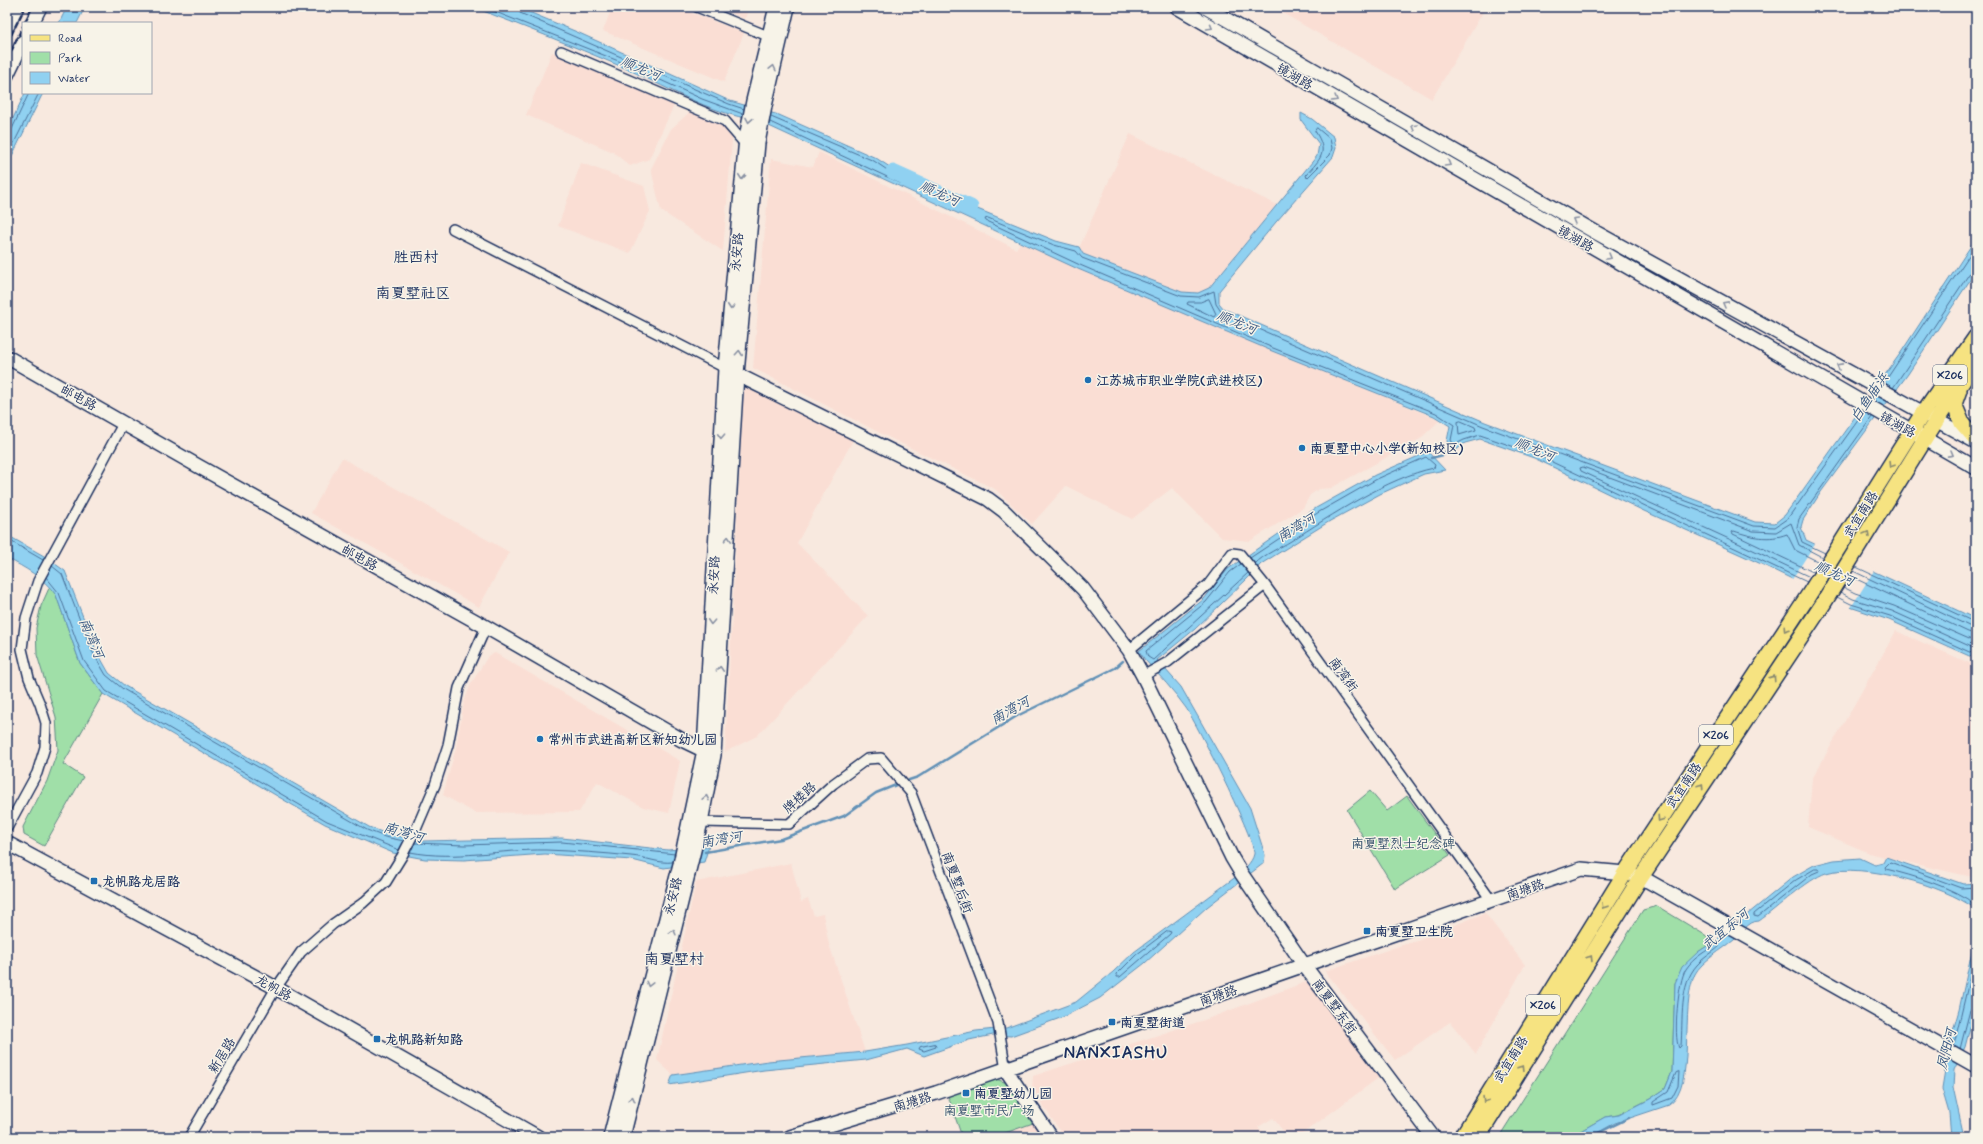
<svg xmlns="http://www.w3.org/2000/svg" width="1983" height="1144" font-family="Mynerve,'LXGW WenKai TC',sans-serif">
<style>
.built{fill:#faded4}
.green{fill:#a0dfa8;stroke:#5e8783}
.water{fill:#90d1f1;stroke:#6190b6}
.pier{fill:#f8e9df}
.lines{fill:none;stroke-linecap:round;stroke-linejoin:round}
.shore{stroke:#4a7099;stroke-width:1}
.stream{stroke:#6190b6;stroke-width:2.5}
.river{stroke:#90d1f1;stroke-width:15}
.street-casing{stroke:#1b2f5e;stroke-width:12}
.secondary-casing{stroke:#1b2f5e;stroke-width:16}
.primary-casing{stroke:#1b2f5e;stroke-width:18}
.street{stroke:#f7f3e8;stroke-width:9}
.secondary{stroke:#f7f3e8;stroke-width:13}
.primary{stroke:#f6e381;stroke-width:15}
.rail{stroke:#1b2f5e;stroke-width:2.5;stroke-dasharray:6 3;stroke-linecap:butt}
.oneway{stroke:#8991a3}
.oneway2{stroke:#888970}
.poi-dot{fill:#1f6fb2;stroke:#f7f3e8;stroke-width:1.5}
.labels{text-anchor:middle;stroke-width:3;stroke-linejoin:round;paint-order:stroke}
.shield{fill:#f7f3e8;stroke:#5d6a87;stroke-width:1}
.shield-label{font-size:12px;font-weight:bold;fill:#1b2f5e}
.street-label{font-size:13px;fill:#1b2f5e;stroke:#f7f3e8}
.poi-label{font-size:13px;font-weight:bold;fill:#1b2f5e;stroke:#f7f3e8;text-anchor:start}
.park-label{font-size:13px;fill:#36526d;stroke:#f7f3e8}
.water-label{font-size:14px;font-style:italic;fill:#385883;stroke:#f7f3e8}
.quarter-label{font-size:15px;fill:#1b2f5e;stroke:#f7f3e8}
.district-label{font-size:17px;font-weight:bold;letter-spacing:1px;fill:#1b2f5e;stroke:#f7f3e8}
</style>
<rect width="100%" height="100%" fill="#f8e9df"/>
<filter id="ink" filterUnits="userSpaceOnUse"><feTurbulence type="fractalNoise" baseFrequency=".025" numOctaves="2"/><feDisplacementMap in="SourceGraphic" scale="8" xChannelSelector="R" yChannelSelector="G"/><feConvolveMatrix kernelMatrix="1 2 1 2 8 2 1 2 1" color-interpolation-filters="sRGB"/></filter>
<g filter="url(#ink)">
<path class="built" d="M612 7H677L744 33 724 82 603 31Z
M717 7H749L745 19Z
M1272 7H1486L1432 99Z
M552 52 676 101 649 159 630 166 613 152 526 115Z
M692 110 733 129 723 251 661 211 651 169 671 129Z
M1130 134 1277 205 1209 288 1198 293 1182 292 1083 254 1079 248Z
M819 152 1016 249 1021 241 1078 269 1440 420 1420 439 1331 488 1319 489 1310 495 1303 508 1250 541 1222 538 1172 488 1132 519 1066 486 1032 524 995 489 886 436 753 368 771 159 813 167Z
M581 163 644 186 650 211 630 253 558 226Z
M744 385 853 440 797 543 868 616 757 736 725 752Z
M342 458 509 552 479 607 311 513Z
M1896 631 1976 666V871L1972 877 1872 854 1808 827 1812 779Z
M495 653 680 761 669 813 643 807 597 782 579 812 475 813 443 795 456 748 464 702 471 684 488 656Z
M791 863 801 902 808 899 814 916 823 914 829 944 865 1052 768 1061 673 1075 657 1060 696 882Z
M1485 913 1525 965 1476 1054 1450 1022 1395 1060 1325 971 1420 939Z
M1311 980 1381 1076 1298 1137H1288L1273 1118 1258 1127 1268 1137H1064L1032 1089 1033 1076 1207 1019Z
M1033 1123 1042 1137H994Z"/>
<path class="green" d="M50 586 56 595 80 663 103 694 63 764 83 777 44 846 24 835 23 827 47 781 58 750 56 717 37 655 36 628 41 606Z
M1370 791 1387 811 1407 796 1450 855 1395 889 1347 810Z
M1657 906 1715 941 1698 952 1675 983 1672 1072 1665 1089 1650 1099 1618 1115 1605 1117 1570 1137H1499L1643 910Z
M996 1079 1007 1083 1033 1123 994 1137H962L948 1096Z"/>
<path class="water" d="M67 7H85L77 23H59Z
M473 7H517L577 32 730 101 779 115 876 158 916 184 1056 241 1079 247 1083 254 1182 292 1198 293 1209 288 1317 156 1319 144 1301 120V113L1312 119 1334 137 1336 148 1333 157 1276 222 1219 291V303L1224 309 1485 422 1755 522 1775 523 1785 515 1902 351 1976 238V271L1908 374 1821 492 1803 520 1801 527 1806 540 1976 619V659L1889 620 1850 607 1759 563 1644 511 1534 458 1480 439 1465 443 1455 451 1450 449 1447 441 1450 426 1434 416 1272 351 1078 269 756 120C708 113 664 85 620 66 571 45 522 26 473 7Z
M25 93H43L7 166V131Z
M1428 452 1445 470 1424 474 1380 494 1330 521 1261 564 1247 579 1195 629 1157 660 1181 687 1250 808 1265 855 1264 863 1207 907 1145 963 1100 998 1063 1017 1011 1036 993 1035 969 1040 924 1056 907 1049 866 1060 764 1070 669 1085 673 1075 768 1061 865 1052 907 1045 976 1031 1006 1028 1076 1002 1113 972 1134 952 1237 876C1243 870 1252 863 1254 854 1256 841 1197 724 1186 708 1174 691 1159 675 1145 660L1139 651 1204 599 1228 569 1316 508 1375 475Z
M7 535 44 556 65 571 96 650 109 673 125 686 369 827 387 834 423 841 562 838 668 850 709 846 704 862 664 868 632 860 545 854 464 860 425 859 393 853 325 824 103 694 80 663 56 595C43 577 25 568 7 558Z
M1886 857 1963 884 1976 883V1004L1965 1047 1954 1070 1953 1087 1964 1137H1951L1949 1113 1942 1089 1950 1041 1959 1010 1975 937 1976 918 1974 908C1945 886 1862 862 1826 873 1808 879 1776 909 1759 921 1747 921 1742 934 1734 940 1723 949 1701 962 1695 974 1679 1007 1697 1087 1669 1105L1615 1123 1590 1137H1570L1605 1117 1619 1115 1650 1099 1665 1089 1672 1072 1675 983 1682 967 1698 952 1715 941 1793 877 1814 865 1834 860 1860 858 1875 865 1883 863Z"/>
<path class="pier" d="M1816 542 1875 569 1850 609 1791 581Z"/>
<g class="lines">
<path class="shore" d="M483 7 621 62 702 99 743 114
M518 7 520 13 729 104 744 109
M770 122 900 183 903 182 902 180 874 161 771 117
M1317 128 1330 139 1332 148 1330 155 1307 178 1306 175C1321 158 1329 153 1315 131Z
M7 132 12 129 29 93
M7 157 39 93
M1209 299 1216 314 1214 317 1187 304 1188 302H1200Z
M1884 383 1976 245
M1893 388 1971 271 1976 269
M1461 421 1475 427 1476 430 1459 435 1458 422Z
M7 539 43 560
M1825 553 1802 542 1797 527 1799 519 1872 417
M1250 558 1319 512 1377 479 1426 457 1435 465 1434 468C1389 477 1330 516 1291 541 1280 548 1264 554 1255 564
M1241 564 1230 572 1206 602 1146 651 1148 657 1153 660 1248 573
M52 566 62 574 92 651 106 675 123 689 367 830 385 837 404 841
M1856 567 1976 623
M1853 571 1971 627 1976 628
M1813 572 1733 534 1732 532 1734 531C1752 537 1769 541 1787 534L1795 550 1819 562
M1850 576 1968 632 1976 634
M46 577 59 593 84 661 106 691 327 821 399 850
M1810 577C1734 540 1657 507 1581 471L1580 468 1583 467 1753 531 1776 532 1791 523 1799 545 1822 557
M1807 582 1535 454 1480 435 1464 440 1454 445 1451 440 1454 425 1436 413 1273 348 1080 265 986 221 985 219 988 218 1054 245 1076 251 1082 258 1181 296 1199 297 1214 291 1216 304 1222 313 1483 426 1754 526 1775 527 1788 518 1864 412
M1843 587 1855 593 1894 606 1976 642
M1840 592 1853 599 1892 611 1976 649
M1837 597 1851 604 1890 616 1976 655
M415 843 464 845 562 842 675 854
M410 852C456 861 501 849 546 850 574 851 603 853 631 856 646 857 658 864 673 862
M1815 869H1818L1819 871 1812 874 1758 917 1754 916V914L1796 880Z
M1976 887 1961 888 1890 862 1885 867 1886 869C1914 876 1953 887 1976 905
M1168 931 1171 932 1170 934 1120 977H1117V974L1136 955Z
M1717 944 1719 945V947C1712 953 1703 958 1697 965 1679 985 1683 1020 1681 1046L1679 1048C1673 1037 1678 980 1686 969 1693 958 1706 951 1717 944Z
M935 1044 936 1047 924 1051 919 1049 920 1047Z
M1954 1045 1976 951
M1960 1049 1970 1010 1976 1007
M1679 1072 1678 1086 1672 1098 1653 1105V1102L1668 1092 1676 1073Z"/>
<path class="stream" d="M1431 458 1443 455 1451 445
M909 780 918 777 1017 716 1115 668 1123 661
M705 852 781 839 844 816 876 793 896 785
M1590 1137 1629 1118"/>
<path class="river" d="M893 172 971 207"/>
<g class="street-casing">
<path id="street" d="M697 7 768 36
M561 51 725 121 745 144
M453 229 725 368
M1129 650 1208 585 1232 553 1240 554 1265 585
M1143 676 1168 662 1265 585 1491 900
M701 822 789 824 833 784 867 759 881 758 911 793 998 1023 1006 1070
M7 828 37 773 45 747 46 723 40 704 29 678 22 649 26 618 38 581 124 422
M189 1137 276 988 301 952 333 924 363 903 386 882 402 856 417 827 435 785 448 745 459 688 486 627"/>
</g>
<g class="secondary-casing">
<path id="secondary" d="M1177 7 1976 468
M1205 7 1595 232 1976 442
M32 23 40 7
M7 27 17 7
M7 75 23 42
M7 357 198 466 486 627 682 740 711 754
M730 371 988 499 1004 511 1083 589 1129 650 1143 676 1232 858 1241 873 1304 965 1433 1137
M7 843 276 988 538 1137
M1006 1070 1051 1137
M610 1137 680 864 704 750 725 368 746 138 753 101 776 7
M623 1137 701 822 714 755 737 374 758 143 765 106 788 7
M790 1137 936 1093 1581 869 1625 873 1641 877 1976 1066"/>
</g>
<g class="primary-casing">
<path id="primary" d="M1959 390 1954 404 1962 423 1976 439
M1462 1137 1625 873 1808 596 1923 413 1976 337
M1478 1137 1641 877 1823 604 1936 421 1976 361"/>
</g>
<use href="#street" class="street"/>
<use href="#secondary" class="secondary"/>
<use href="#primary" class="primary"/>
<path class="rail" d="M25 23 32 7
M7 43 25 7
M7 60 23 26"/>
</g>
<defs><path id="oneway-chevron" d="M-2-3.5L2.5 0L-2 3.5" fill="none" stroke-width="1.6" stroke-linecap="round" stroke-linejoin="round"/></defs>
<g class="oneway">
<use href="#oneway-chevron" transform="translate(1210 27) rotate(30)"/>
<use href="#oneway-chevron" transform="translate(773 68) rotate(-77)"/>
<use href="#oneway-chevron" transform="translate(1335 99) rotate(30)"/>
<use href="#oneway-chevron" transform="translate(749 120) rotate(100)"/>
<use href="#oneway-chevron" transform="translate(1414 127) rotate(-150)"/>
<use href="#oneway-chevron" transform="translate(1448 164) rotate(30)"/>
<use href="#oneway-chevron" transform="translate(742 177) rotate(95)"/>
<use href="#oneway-chevron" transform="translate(1575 220) rotate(-150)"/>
<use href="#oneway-chevron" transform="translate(1609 257) rotate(30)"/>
<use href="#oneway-chevron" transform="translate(1725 304) rotate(-151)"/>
<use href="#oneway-chevron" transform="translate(731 307) rotate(95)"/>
<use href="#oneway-chevron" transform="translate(739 353) rotate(-85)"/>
<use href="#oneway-chevron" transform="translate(1839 366) rotate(-151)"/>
<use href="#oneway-chevron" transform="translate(721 436) rotate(93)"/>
<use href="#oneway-chevron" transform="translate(1951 454) rotate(29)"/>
<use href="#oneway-chevron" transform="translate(728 539) rotate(-87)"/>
<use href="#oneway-chevron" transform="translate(711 622) rotate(93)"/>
<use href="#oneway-chevron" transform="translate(720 669) rotate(-87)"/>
<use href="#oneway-chevron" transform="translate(706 798) rotate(-78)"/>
<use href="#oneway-chevron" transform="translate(673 932) rotate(-76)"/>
<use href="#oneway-chevron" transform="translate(649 984) rotate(104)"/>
<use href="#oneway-chevron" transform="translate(632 1099) rotate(-76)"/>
</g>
<g class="oneway2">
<use href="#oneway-chevron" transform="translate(1891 465) rotate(122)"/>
<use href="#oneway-chevron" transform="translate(1867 534) rotate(-59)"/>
<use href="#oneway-chevron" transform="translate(1786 629) rotate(124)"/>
<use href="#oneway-chevron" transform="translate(1773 678) rotate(-56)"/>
<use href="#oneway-chevron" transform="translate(1701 786) rotate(-56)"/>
<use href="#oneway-chevron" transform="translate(1660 819) rotate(124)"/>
<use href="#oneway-chevron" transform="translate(1604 906) rotate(122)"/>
<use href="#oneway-chevron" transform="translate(1590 958) rotate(-58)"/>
<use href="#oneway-chevron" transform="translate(1521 1068) rotate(-58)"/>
<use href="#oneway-chevron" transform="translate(1485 1100) rotate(122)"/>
</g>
</g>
<g class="poi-dot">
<circle cx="1088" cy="380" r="4"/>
<circle cx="1302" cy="448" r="4"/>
<circle cx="540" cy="739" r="4"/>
<rect x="90" y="877" width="8" height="8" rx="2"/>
<rect x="1363" y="927" width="8" height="8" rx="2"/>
<rect x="1108" y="1018" width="8" height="8" rx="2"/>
<rect x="373" y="1035" width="8" height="8" rx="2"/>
<rect x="962" y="1089" width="8" height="8" rx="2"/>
</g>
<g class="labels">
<g class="shield">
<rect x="1933" y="365" width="34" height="20" rx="3"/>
<rect x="1699" y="725" width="34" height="20" rx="3"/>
<rect x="1526" y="995" width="34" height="20" rx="3"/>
</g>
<g class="shield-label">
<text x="1950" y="379">X206</text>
<text x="1716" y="739">X206</text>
<text x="1543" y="1009">X206</text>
</g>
<g class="street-label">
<text transform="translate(1295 76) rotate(30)" y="5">镜湖路</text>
<text transform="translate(1576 238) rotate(30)" y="5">镜湖路</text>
<text transform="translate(736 252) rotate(-85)" y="5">永安路</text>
<text transform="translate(79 397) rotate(29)" y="5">邮电路</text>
<text transform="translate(1898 424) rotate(29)" y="5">镜湖路</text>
<text transform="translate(1860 514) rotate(-58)" y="5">武宜南路</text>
<text transform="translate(360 557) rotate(29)" y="5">邮电路</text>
<text transform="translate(713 575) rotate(-87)" y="5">永安路</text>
<text transform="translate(1344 674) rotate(54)" y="5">南湾街</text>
<text transform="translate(1683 785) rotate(-56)" y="5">武宜南路</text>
<text transform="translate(799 797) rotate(-42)" y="5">牌楼路</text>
<text transform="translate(958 882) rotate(69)" y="5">南夏墅后街</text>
<text transform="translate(1525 889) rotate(-19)" y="5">南塘路</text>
<text transform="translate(672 896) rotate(-76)" y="5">永安路</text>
<text transform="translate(274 987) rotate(29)" y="5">龙帆路</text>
<text transform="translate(1218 995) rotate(-19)" y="5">南塘路</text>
<text transform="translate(1335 1006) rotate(53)" y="5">南夏墅东街</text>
<text transform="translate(221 1055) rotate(-59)" y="5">新居路</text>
<text transform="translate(1510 1059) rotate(-58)" y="5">武宜南路</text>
<text transform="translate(912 1101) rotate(-17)" y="5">南塘路</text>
</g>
<g class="poi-label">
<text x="1096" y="385">江苏城市职业学院(武进校区)</text>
<text x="1310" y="453">南夏墅中心小学(新知校区)</text>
<text x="548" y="744">常州市武进高新区新知幼儿园</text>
<text x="102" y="886">龙帆路龙居路</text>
<text x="1375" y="936">南夏墅卫生院</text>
<text x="1120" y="1027">南夏墅街道</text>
<text x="385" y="1044">龙帆路新知路</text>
<text x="974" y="1098">南夏墅幼儿园</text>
</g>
<g class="park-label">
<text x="1403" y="848">南夏墅烈士纪念碑</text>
<text x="989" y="1115">南夏墅市民广场</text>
</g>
<g class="water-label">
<text transform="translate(641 68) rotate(23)" y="5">顺龙河</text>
<text transform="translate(940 193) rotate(24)" y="5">顺龙河</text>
<text transform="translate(1237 322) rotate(22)" y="5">顺龙河</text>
<text transform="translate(1869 397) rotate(-56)" y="5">白鱼庙浜</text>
<text transform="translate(1535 449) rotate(22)" y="5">顺龙河</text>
<text transform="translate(1296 527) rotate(-31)" y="5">南湾河</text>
<text transform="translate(1835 573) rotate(24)" y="5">顺龙河</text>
<text transform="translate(92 638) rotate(67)" y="5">南湾河</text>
<text transform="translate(1010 710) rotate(-29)" y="5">南湾河</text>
<text transform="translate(404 832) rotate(16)" y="5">南湾河</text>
<text transform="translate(721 839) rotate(-9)" y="5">南湾河</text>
<text transform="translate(1725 929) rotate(-39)" y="5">武宜东河</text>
<text transform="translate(1946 1049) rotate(-76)" y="5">凤阳河</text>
</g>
<g class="quarter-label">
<text x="416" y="262">胜西村</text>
<text x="413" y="298">南夏墅社区</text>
<text x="674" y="964">南夏墅村</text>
</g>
<g class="district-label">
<text x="1116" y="1058">NANXIASHU</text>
</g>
</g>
<rect width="1983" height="1144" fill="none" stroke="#f7f3e8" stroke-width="24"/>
<rect x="12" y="12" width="1959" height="1120" fill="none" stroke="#1b2f5e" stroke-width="1.5" filter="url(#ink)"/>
<rect x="22" y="22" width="130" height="72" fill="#f7f3e8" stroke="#9fa5b1"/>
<rect x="30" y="35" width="20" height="6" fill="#f6e381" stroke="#9fa5b1"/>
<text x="58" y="42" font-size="12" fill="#1b2f5e">Road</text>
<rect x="30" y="52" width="20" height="12" fill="#a0dfa8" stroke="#9fa5b1"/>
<text x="58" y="62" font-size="12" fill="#1b2f5e">Park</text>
<rect x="30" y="72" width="20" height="12" fill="#90d1f1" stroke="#9fa5b1"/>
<text x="58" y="82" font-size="12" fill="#1b2f5e">Water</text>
</svg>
